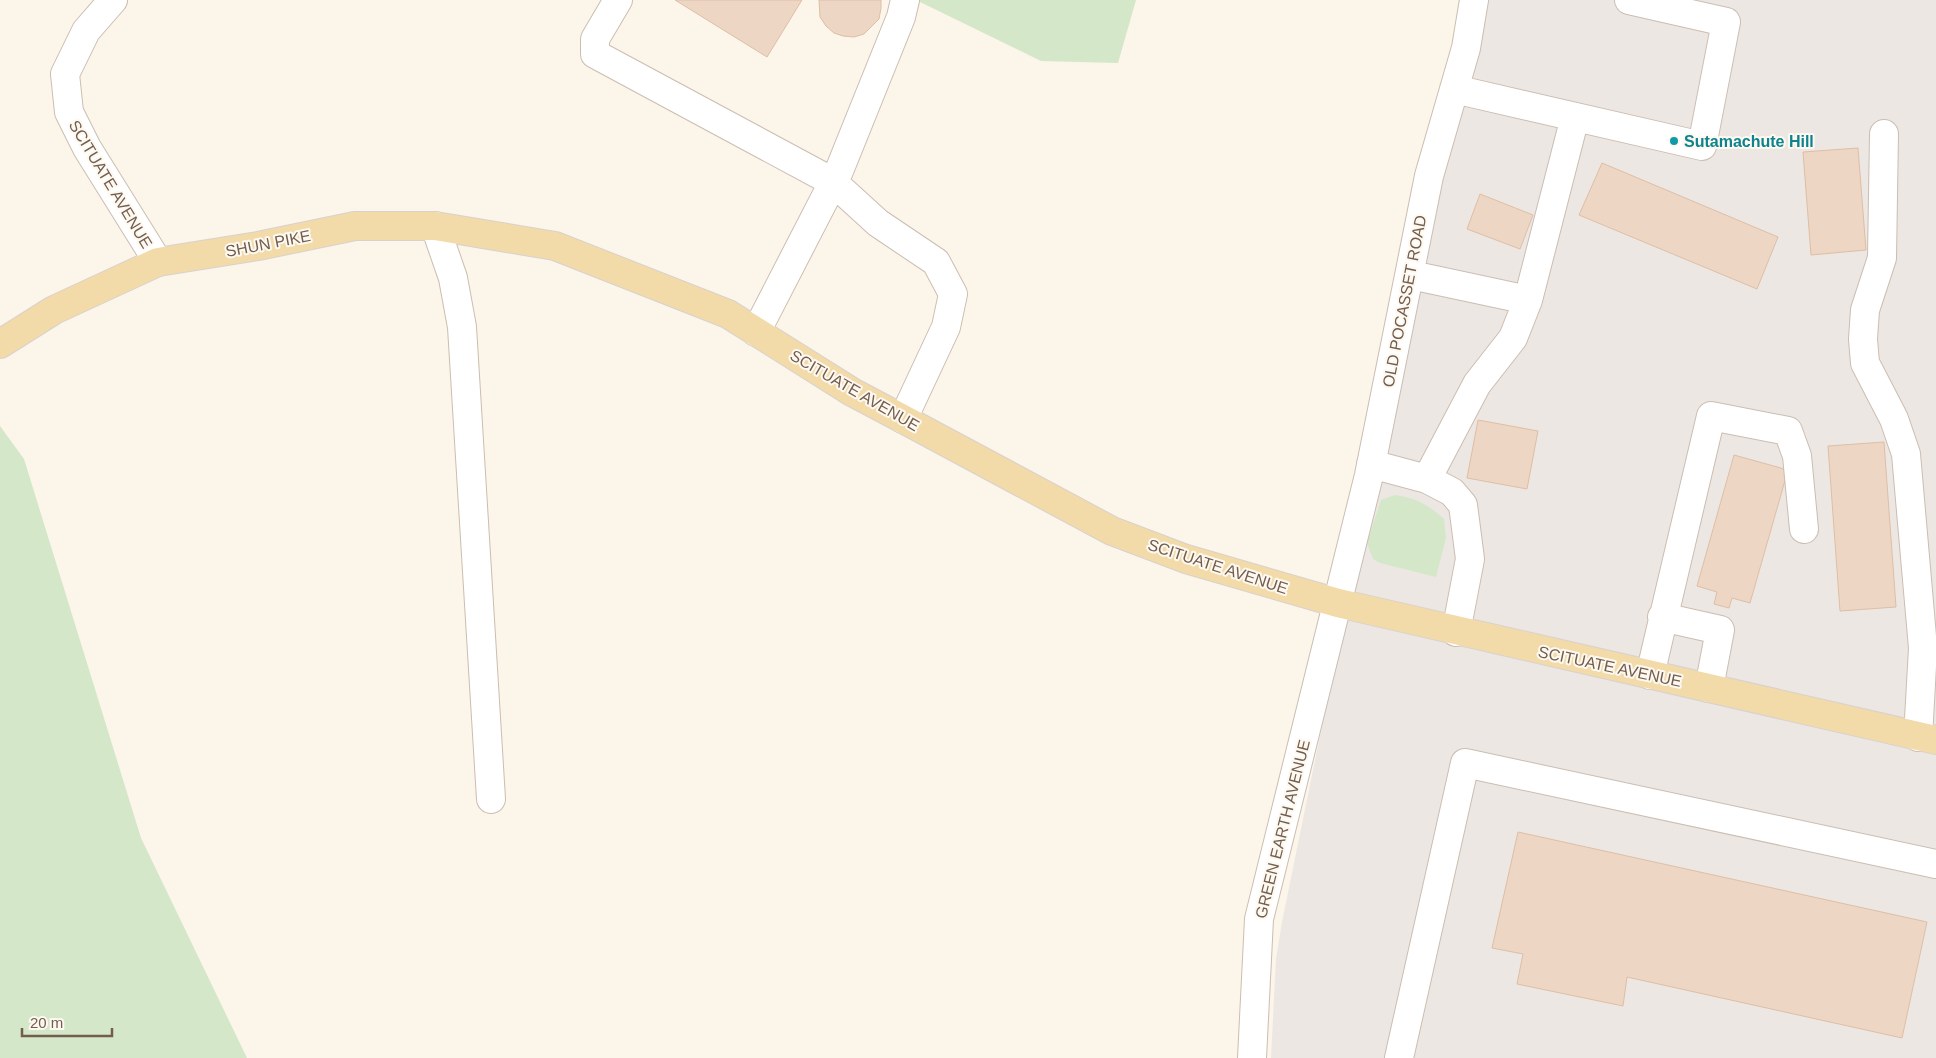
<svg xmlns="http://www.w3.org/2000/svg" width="1936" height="1058" font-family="Helvetica,sans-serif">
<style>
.industrial{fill:#ece7e2}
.green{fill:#d4e7c9}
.building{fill:#edd6c4;stroke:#debea6}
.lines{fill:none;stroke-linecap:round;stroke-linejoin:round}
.minor-casing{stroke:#ccbdb1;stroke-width:30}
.major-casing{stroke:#d8d2ce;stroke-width:30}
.minor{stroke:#fff;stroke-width:28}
.major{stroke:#f2daa9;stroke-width:28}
.culture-dot{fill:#0f9aa8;stroke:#fdf9f0;stroke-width:2}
.labels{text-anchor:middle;stroke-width:4;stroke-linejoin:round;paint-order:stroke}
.culture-label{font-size:16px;font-weight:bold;fill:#0d838f;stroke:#fdf9f0;text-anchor:start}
.street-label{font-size:16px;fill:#735d4f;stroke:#fdf9f0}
</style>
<rect width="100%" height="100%" fill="#fbf5ea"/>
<path class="industrial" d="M1474 0H1936V1058H1271L1276 959 1282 922 1380 442Z"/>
<path class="green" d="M916 0H1136L1118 63 1041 61Z
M0 426 24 459 141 838 247 1058H0Z
M1395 495C1416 498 1429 505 1444 519L1446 538 1436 577 1380 563 1373 559 1367 543 1381 500Z"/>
<path class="building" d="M675 0H802L767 57Z
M819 0H881V8L879 19 864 34 854 37 843 36 834 33 826 26 820 17Z
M1858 148 1866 250 1811 255 1803 152Z
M1602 163 1778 237 1757 289 1579 215Z
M1480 194 1533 215 1520 249 1467 229Z
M1478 420 1538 431 1527 489 1467 478Z
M1884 442 1896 607 1840 611 1828 446Z
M1734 455 1788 470 1750 603 1732 598 1729 608 1714 604 1717 592 1697 586Z
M1518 832 1927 922 1902 1038 1627 977 1623 1006 1517 984 1523 954 1492 948Z"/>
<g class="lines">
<g class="minor-casing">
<path id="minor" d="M113 0 86 31 65 74 69 112 87 148 158 262
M618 0 595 39V54L833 182 878 223 936 262 953 294 946 327 903 419
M1454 89 1702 146 1726 22 1629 0
M1884 134 1882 258 1865 310 1863 339 1865 363 1894 419 1906 454 1923 648 1918 737
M435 226 453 278 462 327 491 799
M1411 275 1528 300 1575 117
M756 332 839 171 901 17 905 0
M1371 464 1427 479 1452 492 1463 505 1470 559 1456 632
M1427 479 1477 384 1513 338 1528 300
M1662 617 1720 630 1709 688
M1650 675 1711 416 1788 431 1797 456 1804 529
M1252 1058 1259 919 1369 475 1429 176 1466 48 1474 0
M1399 1058 1465 763 1936 864"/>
</g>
<g class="major-casing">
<path id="major" d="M0 344 54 310 158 262 258 246 355 226H435L555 246 728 314 852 392 903 419 1112 531 1186 559 1338 603 1936 740"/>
</g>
<use href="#minor" class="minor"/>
<use href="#major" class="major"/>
</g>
<circle class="culture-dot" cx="1674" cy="141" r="5"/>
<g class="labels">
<g class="culture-label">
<text x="1684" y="147">Sutamachute Hill</text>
</g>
<g class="street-label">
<text transform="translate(111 184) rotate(59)" y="6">SCITUATE AVENUE</text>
<text transform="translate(268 243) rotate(-11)" y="6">SHUN PIKE</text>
<text transform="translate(1404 301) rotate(-79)" y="6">OLD POCASSET ROAD</text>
<text transform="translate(855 390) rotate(30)" y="6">SCITUATE AVENUE</text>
<text transform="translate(1218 566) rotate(18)" y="6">SCITUATE AVENUE</text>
<text transform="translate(1610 666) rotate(12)" y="6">SCITUATE AVENUE</text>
<text transform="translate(1282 829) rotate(-76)" y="6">GREEN EARTH AVENUE</text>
</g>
</g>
<path d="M22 1028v8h90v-8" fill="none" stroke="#735d4f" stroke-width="2.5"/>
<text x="30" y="1028" font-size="15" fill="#735d4f" stroke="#fdf9f0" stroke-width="4" paint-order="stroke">20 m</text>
</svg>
